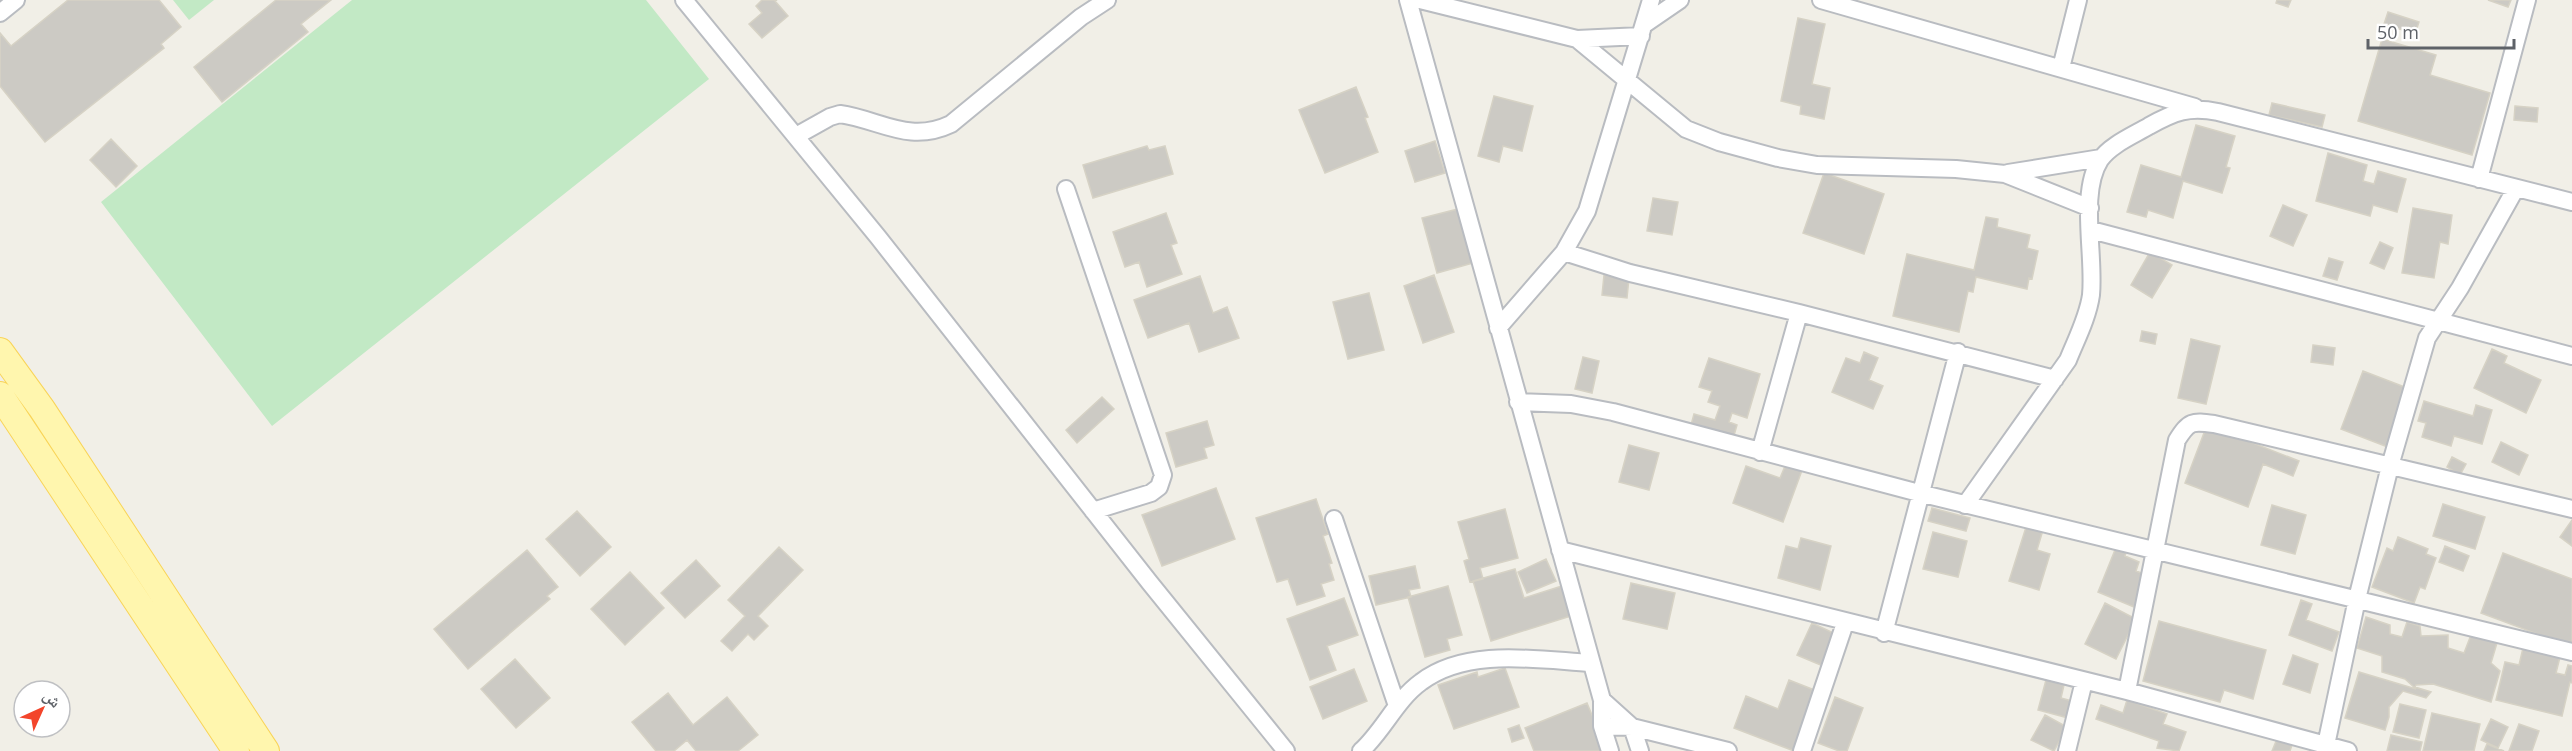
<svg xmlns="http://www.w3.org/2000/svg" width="2572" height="751" font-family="'Open Sans','Noto Naskh Arabic',sans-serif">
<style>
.green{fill:#c2e9c5}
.building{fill:#cccac4;stroke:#d6d2c5;stroke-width:1.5}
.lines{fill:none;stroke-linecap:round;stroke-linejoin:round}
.street-casing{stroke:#b9bcc1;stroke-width:20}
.primary-casing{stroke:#f9d458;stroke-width:28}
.street{stroke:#fff;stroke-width:16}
.primary{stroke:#fff6ae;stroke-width:26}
</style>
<rect width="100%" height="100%" fill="#f1efe7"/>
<path class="green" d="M173 0H214L189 20Z
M352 0H646L709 79 272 426 101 202Z"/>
<path class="building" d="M68 0H159L181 27 161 44 164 48 45 142 0 86V33L11 46Z
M276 0H331L301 24 308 32 222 102 194 67Z
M762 0H777L775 1 788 16 762 38 749 24 762 13 756 6Z
M2277 0H2291L2288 7 2276 3Z
M2488 0H2511L2508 7Z
M2388 12 2419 22 2415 34 2384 24Z
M1798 18 1825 24 1812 84 1830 88 1824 119 1800 114 1801 106 1781 101Z
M2382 39 2436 55 2430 75 2490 93 2472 155 2358 121Z
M1356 87 1368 117 1365 118 1378 152 1325 173 1299 110Z
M1494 96 1533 106 1522 151 1503 146 1499 162 1478 156Z
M2272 103 2325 115 2322 127 2269 115Z
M2515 106 2538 108 2537 122 2514 120Z
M2196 125 2235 136 2226 167 2230 168 2222 193 2183 181 2173 218 2148 210 2146 217 2127 212 2141 165 2181 177Z
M111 139 137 166 116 187 90 160Z
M1435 141 1445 173 1415 182 1405 151Z
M1147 146 1149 150 1165 146 1173 174 1093 198 1083 165Z
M2328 153 2367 165 2363 181 2374 184 2378 171 2406 179 2397 212 2373 205 2370 216 2316 201Z
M1824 173 1884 194 1864 254 1803 233Z
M1653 198 1678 202 1672 235 1647 231Z
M2283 205 2307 215 2293 246 2270 236Z
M2413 208 2452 215 2448 244 2440 242 2434 278 2402 273Z
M1458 209 1473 263 1437 273 1422 218Z
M1166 213 1177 243 1171 245 1182 274 1147 287 1139 262 1125 267 1113 232Z
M1986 217 1998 219 1997 227 2030 235 2027 248 2038 251 2032 279 2029 278 2027 289 1976 277 1973 292 1968 291 1959 332 1893 316 1907 254 1974 270Z
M2380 242 2393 248 2384 269 2370 263Z
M2150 252 2172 265 2152 298 2131 285Z
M2329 258 2343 262 2337 280 2323 276Z
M1434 275 1454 332 1423 343 1404 286Z
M1604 275 1629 278 1627 298 1602 295Z
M1200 276 1213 313 1227 307 1239 338 1199 352 1189 323 1148 338 1134 300Z
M1369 293 1384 350 1348 359 1333 302Z
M2142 331 2157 334 2155 344 2140 341Z
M2191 339 2220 346 2206 404 2178 398Z
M2313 345 2335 348 2333 365 2311 362Z
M2492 349 2507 356 2504 363 2541 380 2526 413 2474 388Z
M1864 352 1878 358 1869 380 1883 386 1873 409 1832 392 1846 358 1860 363Z
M1583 357 1599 361 1592 393 1575 389Z
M1709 358 1760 374 1747 418 1732 413 1729 422 1737 425 1733 439 1691 425 1694 414 1715 420 1720 406 1708 402 1712 391 1699 387Z
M2363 371 2415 391 2398 451 2341 429Z
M1102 397 1114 409 1077 443 1066 430Z
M2424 401 2473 416 2476 405 2492 410 2482 444 2454 436 2451 446 2422 437 2426 423 2418 421Z
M1207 421 1214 445 1204 448 1207 458 1176 467 1166 433Z
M2207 425 2299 461 2293 476 2263 464 2248 507 2185 483Z
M2501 442 2528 455 2519 475 2492 462Z
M1629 445 1659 453 1649 490 1619 482Z
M2452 457 2466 464 2460 475 2447 467Z
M1788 459 1804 465 1783 522 1733 503 1746 466 1780 478Z
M1216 488 1235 539 1162 566 1142 515Z
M1316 499 1328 534 1323 536 1332 563 1329 564 1334 580 1321 584 1325 596 1297 605 1288 579 1277 582 1256 518Z
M2443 504 2485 517 2475 549 2433 536Z
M2272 505 2306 515 2295 554 2261 545Z
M1932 508 1970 518 1966 531 1928 521Z
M1505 509 1518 558 1480 568 1483 579 1470 582 1464 561 1469 559 1458 522Z
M577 511 611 547 580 576 546 539Z
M2572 520V546L2560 537Z
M2027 524 2043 530 2037 550 2050 554 2039 590 2009 581Z
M1933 532 1967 541 1958 577 1923 569Z
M2398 537 2428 549 2426 554 2436 558 2425 589 2420 587 2414 603 2372 587 2387 548 2393 551Z
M1801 538 1831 546 1820 590 1778 578 1786 546 1798 549Z
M2117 545 2127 549 2125 556 2139 562 2136 571 2147 575 2134 607 2098 592Z
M2445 546 2469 556 2463 571 2439 562Z
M779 547 803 570 758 616 768 626 754 640 748 634 732 651 721 641 745 616 728 600Z
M527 550 558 587 547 596 550 599 468 669 434 629Z
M2503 553 2572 579V647L2481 613Z
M1546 559 1556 581 1527 593 1518 572Z
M696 560 720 586 685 618 661 593Z
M1415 566 1420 588 1409 590 1411 597 1376 605 1369 576Z
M1515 569 1524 598 1565 585 1574 615 1491 641 1473 581Z
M630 572 664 608 625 645 591 609Z
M1631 583 1675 593 1667 629 1623 619Z
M1448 586 1462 635 1447 639 1450 650 1425 657 1408 597Z
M1344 598 1358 635 1327 646 1336 670 1310 680 1287 619Z
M2301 600 2312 604 2306 620 2339 632 2332 651 2289 635Z
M2105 603 2136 619 2116 659 2085 644Z
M2366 617 2390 625V634L2402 637 2407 622 2420 626 2421 636 2448 635V648L2464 653 2471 635 2497 643 2491 663 2500 671 2491 702 2433 684 2416 685 2415 687 2431 692 2426 698 2403 691 2389 707V717L2385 730 2345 718 2359 672 2416 689 2405 679 2382 672V656L2357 648Z
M2159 621 2266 650 2253 699 2224 690 2220 702 2143 681Z
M1812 623 1838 635 1823 666 1797 655Z
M2523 648 2560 657 2556 673 2565 675 2568 665 2572 666V683L2570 682 2562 716 2496 700 2505 662 2519 665Z
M2293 655 2318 664 2310 693 2283 684Z
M515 659 550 698 516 728 481 689Z
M1505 668 1519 707 1454 729 1438 685 1477 672 1478 677Z
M1354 669 1367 701 1323 719 1310 687Z
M1789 680 1817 691 1794 751 1734 728 1746 696 1778 709Z
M2046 680 2064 685 2061 698 2076 702 2072 719 2038 710Z
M668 693 693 725 727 697 758 735 738 751H696L687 740 674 751H656L632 722Z
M1835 697 1863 708 1847 751H1839L1818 743Z
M2127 700 2167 714 2163 724 2186 732 2179 751 2157 748 2159 741 2096 719 2101 705 2123 713Z
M1587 703 1607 751H1534L1525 728Z
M2400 704 2426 710 2419 738 2393 732Z
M2432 713 2480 724 2474 751H2423Z
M2045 715 2067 727 2054 751 2031 740Z
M2491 719 2508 727 2498 748 2481 740Z
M2519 724 2539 731 2532 751H2509Z
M1519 725 1524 738 1512 742 1508 729Z
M2391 735 2422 742 2420 751H2387Z
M2277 739 2292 745 2290 751H2272Z
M2487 744 2504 751H2484Z"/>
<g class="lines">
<g class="street-casing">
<path id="street" d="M684 0 878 237 1150 583 1286 751
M1408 0 1602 700V726L1610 751
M1420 0 1577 39 1686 129 1719 142 1778 158 1817 165 1956 169 2005 174 2090 208
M1821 0 2195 107
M0 13 16 0
M1645 24 1680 0
M1577 39 1641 36
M2061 68 2078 0
M796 136 830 117 840 114C881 120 909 144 951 124L1081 17 1107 0
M2008 173 2101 158
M2479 179 2527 0
M1066 189 1163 475 1159 487 1151 493 1093 511
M2091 230 2572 356
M1564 252 1630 273 1799 313 2055 379
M1498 328 1564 252 1587 211 1651 0
M1518 402 1571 404 1613 412 1919 493 2572 652
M1760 452 1799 313
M1965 505 2068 360C2076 340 2088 317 2091 295 2095 255 2079 193 2100 160 2110 145 2134 135 2149 126 2174 112 2189 106 2218 112L2572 202
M1334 519 1397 706
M1560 550 2127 691 2348 751
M1884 633 1958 352
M2127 691 2177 440C2189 421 2192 421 2214 424L2572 509
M1602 700 1632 727 1640 751
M1602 726 1632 727 1728 751
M2326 745 2357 599 2390 466 2427 338 2460 288 2516 188
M1361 751C1384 730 1396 700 1421 682 1467 647 1538 660 1591 663
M1802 751 1845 623
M2067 751 2084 681"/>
</g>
<g class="primary-casing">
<path id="primary" d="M0 351 42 409 266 751
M0 395 236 751"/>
</g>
<use href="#street" class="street"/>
<use href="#primary" class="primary"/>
</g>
<g transform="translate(42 709) rotate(45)"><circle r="28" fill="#ffffff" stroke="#bfc0c3" stroke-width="1.5"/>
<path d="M0-4.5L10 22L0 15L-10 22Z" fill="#f3452b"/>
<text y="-9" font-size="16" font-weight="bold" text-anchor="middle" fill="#5e6268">ش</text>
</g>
<path d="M2368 39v9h146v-9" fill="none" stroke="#5e6268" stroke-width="3"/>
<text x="2377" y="39" font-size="18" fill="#5e6268" stroke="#ffffff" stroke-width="4.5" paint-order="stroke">50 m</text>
</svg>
